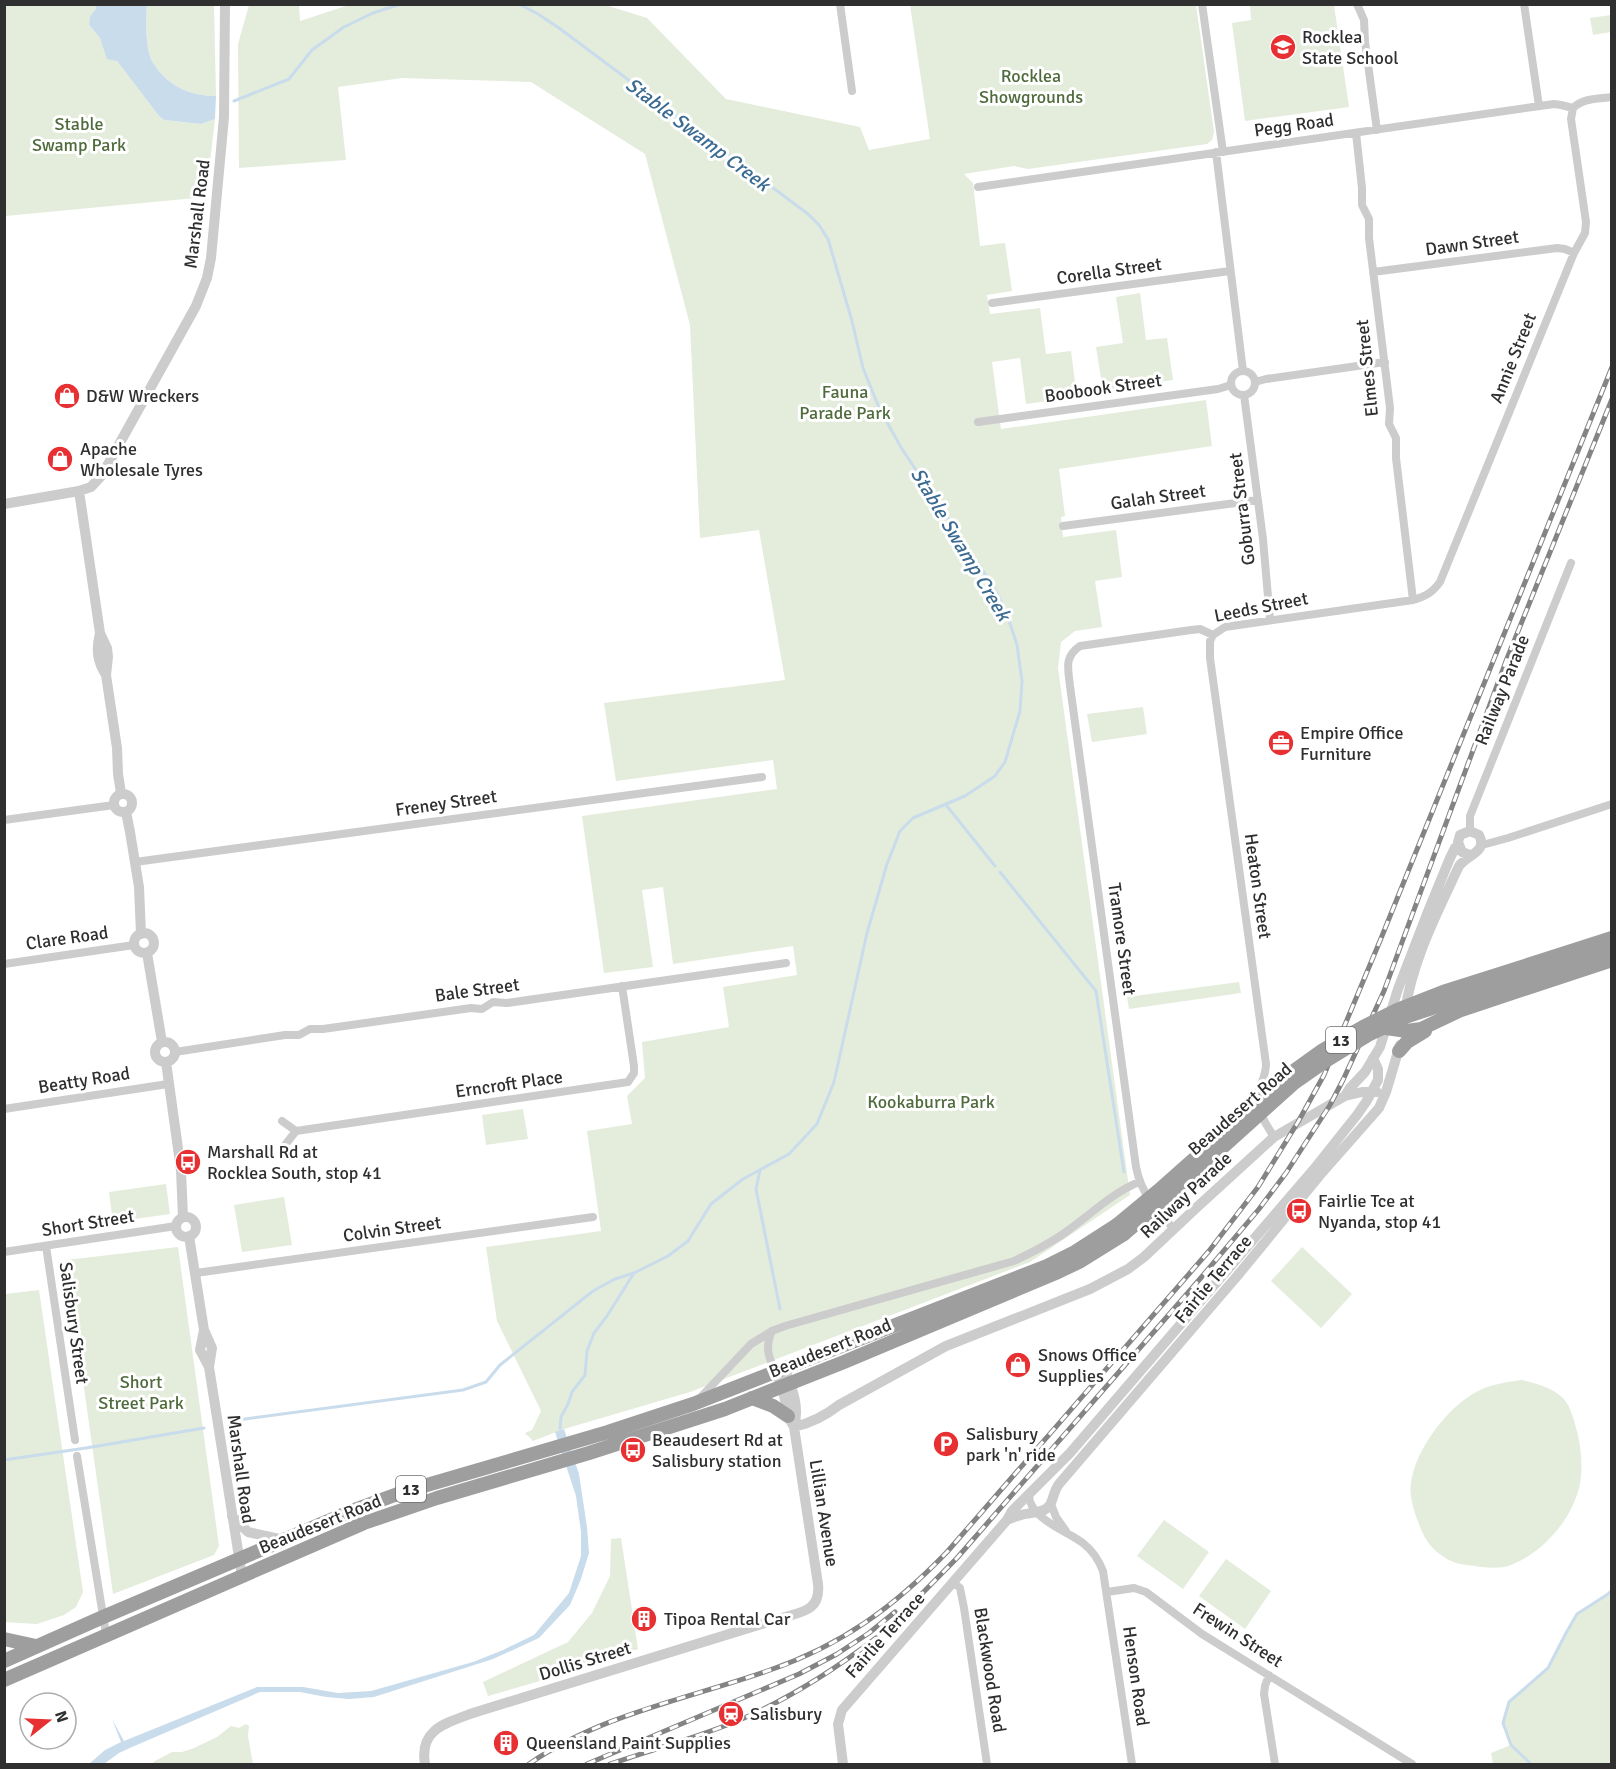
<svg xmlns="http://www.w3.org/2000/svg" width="1616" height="1769" font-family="Signika,sans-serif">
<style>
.green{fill:#e4ecdc}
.water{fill:#c9dcec}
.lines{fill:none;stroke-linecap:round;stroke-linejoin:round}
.stream{stroke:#c9dcec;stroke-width:3}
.minor{stroke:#ccc;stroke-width:8}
.tertiary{stroke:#ccc;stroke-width:10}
.trunk{stroke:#9e9e9e;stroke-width:14}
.rail-casing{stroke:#848484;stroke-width:5}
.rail{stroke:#fff;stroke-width:3;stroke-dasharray:9;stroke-linecap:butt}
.trunk-bridge{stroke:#9e9e9e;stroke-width:14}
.labels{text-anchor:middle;stroke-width:6;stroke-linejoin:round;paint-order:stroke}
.shield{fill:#fff;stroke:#6d6d6d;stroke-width:1.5}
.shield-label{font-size:16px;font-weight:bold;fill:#2f2f2f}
.poi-label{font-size:18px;fill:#2f2f2f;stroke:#fff;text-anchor:start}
.park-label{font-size:18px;fill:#4f6b3c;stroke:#fff}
.street-label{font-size:18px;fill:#2f2f2f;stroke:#fff}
.water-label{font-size:20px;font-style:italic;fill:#3c6b92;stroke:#fff}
</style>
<rect width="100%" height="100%" fill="#fff"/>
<path class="green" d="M5 5H95L96 9 90 16 89 25 100 38 107 55 117 61 159 116 164 120 201 124 215 119 206 197 5 216Z
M147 5H214L216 96C189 96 166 85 152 61 145 48 146 19 147 5Z
M249 5H299L300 21 349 5H605L647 18 726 99 860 127 869 150 930 139 910 5H1196L1214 132 1212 140 1207 144 1028 169 1014 166 964 174 973 183 980 246 1005 243 1012 291 987 295 990 314 1040 308 1046 354 1071 351 1077 397 1026 404 1020 358 992 362 1001 429 1206 400 1212 446 1059 469 1065 516 1061 517 1063 537 1116 530 1122 577 1095 581 1102 627 1075 631 1061 642 1058 668 1130 1195 1030 1262 690 1392 564 1429 533 1441 525 1433 532 1430 541 1411 497 1321 486 1247 601 1231 587 1131 632 1124 627 1096 645 1078 642 1042 729 1027 723 987 797 975 793 946 673 964 663 887 642 890 653 967 604 973 582 816 777 789 773 760 616 781 604 703 785 680 759 530 700 538 690 325 645 154 531 82 402 78 338 87 346 160 239 168 238 44Z
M1250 5H1334L1349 107 1245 121 1232 23 1251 20Z
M1611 15V32L1593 35 1590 18Z
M1140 293 1146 340 1167 338 1173 380 1103 390 1096 347 1123 343 1116 297Z
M1143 707 1147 734 1092 742 1087 714Z
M1239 982 1241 993 1129 1009 1127 997Z
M523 1109 528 1139 486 1145 482 1115Z
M166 1184 170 1214 113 1222 109 1192Z
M284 1197 292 1245 242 1252 234 1205Z
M178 1247 219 1546 214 1555 113 1594 66 1260Z
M1302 1247 1352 1294 1321 1328 1271 1281Z
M39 1290 83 1592 76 1607 64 1615 37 1624 4 1622 5 1294Z
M1522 1380C1537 1384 1551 1387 1563 1398 1571 1406 1575 1424 1578 1435 1581 1449 1582 1463 1581 1476 1578 1513 1545 1552 1511 1565 1501 1569 1486 1568 1475 1566 1463 1565 1451 1563 1441 1555 1427 1545 1423 1535 1417 1519 1413 1508 1409 1494 1411 1483 1415 1450 1448 1406 1478 1391 1492 1384 1507 1382 1522 1380Z
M1164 1520 1209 1552 1183 1589 1137 1556Z
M621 1538 638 1649 585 1668 488 1696 483 1682 568 1642 592 1613 610 1576 611 1539Z
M1226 1559 1271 1591 1245 1629 1199 1596Z
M1611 1590V1764H1493L1491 1753 1511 1745 1503 1723 1509 1702 1548 1668 1566 1633 1577 1614 1608 1594Z
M246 1724 249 1726 248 1736 253 1764H154L153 1762 172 1752H182L194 1748 217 1737 231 1726 239 1728Z"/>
<path class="water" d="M95 5H147C146 19 145 48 152 61 166 85 189 96 216 96L215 119 201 124 164 120 159 116 117 61 107 59 100 38 89 25 90 16 96 9Z
M564 1429 579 1474 587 1527 589 1553 581 1579 570 1605 539 1638 493 1659 374 1697 349 1699 326 1697 300 1692H260L132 1747 119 1753 104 1764H89L105 1750 121 1742 112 1719 124 1741 257 1687H303L338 1693 371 1691 473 1662 503 1650 534 1635 569 1593 581 1556V1532L576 1496 555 1432Z"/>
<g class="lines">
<path class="stream" d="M519 4 538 14 559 28 808 214 819 225 828 239 852 321 863 368 880 410 902 449 993 586 1006 611 1017 645 1022 681 1020 711 1005 762 995 776 965 796 913 818 900 831 887 864 867 933 834 1082 817 1124 789 1154 743 1179 711 1204 688 1241 668 1256 634 1273 607 1316 594 1333 587 1351 585 1375 572 1392 568 1404 561 1417 560 1429
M234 101 289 79 312 50 344 27 373 13 401 4
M946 805 995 866
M1000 872 1096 991 1124 1172
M760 1170 756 1189 780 1309
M230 1421 463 1390 486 1382 500 1365 593 1291 615 1279 634 1273
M4 1460 86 1448 204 1428
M1531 1764 1511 1745 1503 1723 1509 1702 1548 1668 1566 1633 1577 1614 1608 1594 1612 1590"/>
<path class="minor" d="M840 4 852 91
M1202 4 1223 152
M1357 4 1364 20 1365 42 1377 130
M1524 4 1539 106
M1573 108C1583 98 1598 99 1612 97
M1356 133 1362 188V205L1369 219V238L1390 408 1389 424 1396 438V458L1413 600
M1216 152 1243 371
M978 187 1554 104 1561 105 1573 108
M1373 272 1557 248 1565 249 1574 253
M992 303 1230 271
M1231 383a12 12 0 1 1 24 0a12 12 0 1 1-24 0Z
M1255 382 1266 379 1385 362
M1244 395 1263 539 1270 620
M978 422 1218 389 1231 385
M1063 526 1258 500
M1213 635 1210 641V658L1266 1064C1266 1073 1263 1079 1260 1087 1252 1106 1265 1122 1274 1137
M4 820 114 805
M1470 831V816L1571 563
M1482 845 1508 838 1612 804
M135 862 762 777
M4 964 134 945
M175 1052 285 1035H299L310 1029H323L471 1008 482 1009 493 1002 507 1003 786 963
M4 1109 168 1084
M282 1121 296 1131 285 1145
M296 1131 628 1082 634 1073V1066L622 986
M1174 1229C1156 1210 1141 1193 1136 1167L1070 686C1068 668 1064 657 1080 646L1191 630 1200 629 1213 635 1225 627 1413 600C1426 596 1432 593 1440 582L1574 253 1585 233 1586 222 1571 119 1573 108
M46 1246 75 1440
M4 1252 176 1226
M196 1273 593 1217
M772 1331C765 1347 768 1356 775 1371
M699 1399 751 1344 772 1331 785 1326 1014 1261C1033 1252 1053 1242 1070 1229 1092 1213 1114 1192 1139 1182
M77 1456 106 1634
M1029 1495C1029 1519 1068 1531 1084 1544 1093 1551 1099 1561 1103 1571L1132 1764
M1051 1504 1056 1517 1066 1531
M954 1583 960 1588 964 1608 987 1764
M1107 1592 1134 1588 1146 1592 1202 1634 1412 1764
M1269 1675 1265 1686 1264 1694 1275 1764"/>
<path class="tertiary" d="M79 491 100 633 107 648 108 657 106 675 117 748 118 774 121 793
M4 504 79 491 91 487 102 475 196 306 207 278 211 258 224 117 225 4
M100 633C96 649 97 661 106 675
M114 803a9 9 0 1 1 18 0a9 9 0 1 1-18 0Z
M126 812 130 832 139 887 141 934
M134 943a10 10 0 1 1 20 0a10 10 0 1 1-20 0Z
M147 953 162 1042
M1405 1012C1412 961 1437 913 1459 866 1468 854 1488 852 1479 835L1470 831 1460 835 1458 842 1462 852 1470 855
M155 1052a10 10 0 1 1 20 0a10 10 0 1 1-20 0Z
M166 1062 181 1170 183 1217
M1345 1096 1362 1092H1377
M176 1227a10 10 0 1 1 20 0a10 10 0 1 1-20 0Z
M189 1236 204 1330 212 1348 209 1367 242 1576
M204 1330 200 1350 209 1367
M784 1368C792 1388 800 1406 794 1427
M794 1427C811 1423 825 1416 839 1405L946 1346 1090 1289 1128 1269 1144 1257 1195 1209 1274 1137 1345 1096 1350 1088 1365 1072 1380 1047 1398 989 1429 909 1450 858 1455 848 1458 846
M232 1516 248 1532 284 1540
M1007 1520C1012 1518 1016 1516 1021 1515 1030 1512 1043 1514 1049 1506 1053 1502 1053 1492 1059 1484L1238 1275 1320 1175 1379 1108 1386 1092 1400 1045
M425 1764C419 1729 446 1723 473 1713L778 1619C800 1612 821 1612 818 1584L794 1427 789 1418 782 1387 775 1371
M843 1764 838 1724 842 1710 1007 1520 1012 1511 1070 1453 1314 1169 1357 1115 1366 1102 1378 1080V1069L1373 1058"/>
<path class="trunk" d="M1386 1028 1407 1031 1421 1029 1461 1010 1612 960
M1399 1051 1407 1042 1425 1031
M752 1398 773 1406 788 1416
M4 1639 36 1646
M4 1661 103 1617 354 1510 403 1492 608 1432 693 1404 1047 1266 1075 1252 1117 1225
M4 1680 364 1523 437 1498 589 1453 725 1409 844 1362 1058 1272 1079 1262 1124 1234"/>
<g class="rail-casing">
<path id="rail" d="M892 1624 957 1558 1199 1280 1259 1209 1286 1173 1330 1105 1343 1080 1384 991 1506 661 1612 399
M529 1764C601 1714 688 1699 770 1670 842 1645 894 1607 947 1552L1209 1251 1258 1187 1298 1122 1324 1075 1382 936 1612 367
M587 1764 799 1674 837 1654 869 1633 895 1612
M610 1764C648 1751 688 1740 727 1725 781 1704 830 1673 876 1638"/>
</g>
<use href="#rail" class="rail"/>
<path class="trunk-bridge" d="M1117 1225 1158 1191 1291 1073 1323 1050 1363 1027 1397 1010 1443 992 1612 938
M1124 1234 1164 1200 1294 1083 1327 1060 1368 1035 1408 1016 1612 949"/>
</g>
<defs>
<g id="school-disc" transform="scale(1.35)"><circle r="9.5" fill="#e73032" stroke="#fff"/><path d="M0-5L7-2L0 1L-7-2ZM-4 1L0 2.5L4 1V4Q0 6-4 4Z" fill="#fff"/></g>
<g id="shop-disc" transform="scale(1.35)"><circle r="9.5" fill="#e73032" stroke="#fff"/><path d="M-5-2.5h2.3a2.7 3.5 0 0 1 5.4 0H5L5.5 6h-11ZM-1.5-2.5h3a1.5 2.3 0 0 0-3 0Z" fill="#fff"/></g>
<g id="office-disc" transform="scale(1.35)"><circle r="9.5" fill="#e73032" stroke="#fff"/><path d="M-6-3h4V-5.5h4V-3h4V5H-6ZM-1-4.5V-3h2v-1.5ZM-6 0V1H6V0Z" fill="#fff"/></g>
<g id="bus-disc" transform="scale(1.35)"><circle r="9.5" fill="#e73032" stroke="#fff"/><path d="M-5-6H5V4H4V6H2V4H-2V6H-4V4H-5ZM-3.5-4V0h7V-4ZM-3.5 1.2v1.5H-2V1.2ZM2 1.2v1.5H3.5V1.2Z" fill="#fff"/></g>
<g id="parking-disc" transform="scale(1.35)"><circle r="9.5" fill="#e73032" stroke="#fff"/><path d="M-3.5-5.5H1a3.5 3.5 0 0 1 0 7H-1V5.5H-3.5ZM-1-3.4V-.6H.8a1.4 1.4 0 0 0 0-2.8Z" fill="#fff"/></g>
<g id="building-disc" transform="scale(1.35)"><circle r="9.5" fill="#e73032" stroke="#fff"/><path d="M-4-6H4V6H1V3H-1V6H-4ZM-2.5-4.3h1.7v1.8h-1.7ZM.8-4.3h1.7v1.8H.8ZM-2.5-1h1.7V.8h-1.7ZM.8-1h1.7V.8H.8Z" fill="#fff"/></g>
<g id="station-disc" transform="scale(1.35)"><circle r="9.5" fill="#e73032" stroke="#fff"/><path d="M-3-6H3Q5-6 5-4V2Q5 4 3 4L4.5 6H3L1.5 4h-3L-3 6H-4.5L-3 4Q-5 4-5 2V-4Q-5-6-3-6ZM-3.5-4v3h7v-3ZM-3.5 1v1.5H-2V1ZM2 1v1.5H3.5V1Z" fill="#fff"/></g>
</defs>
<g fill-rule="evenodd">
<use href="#school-disc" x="1283" y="47"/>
<use href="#shop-disc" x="67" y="396"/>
<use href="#shop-disc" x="60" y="459"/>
<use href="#office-disc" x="1281" y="743"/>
<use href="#bus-disc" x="188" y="1162"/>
<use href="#bus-disc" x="1299" y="1211"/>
<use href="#shop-disc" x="1018" y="1365"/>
<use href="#parking-disc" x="946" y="1444"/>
<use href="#bus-disc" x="633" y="1450"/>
<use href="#building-disc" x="644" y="1619"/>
<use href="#station-disc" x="731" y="1714"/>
<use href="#building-disc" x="506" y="1743"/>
</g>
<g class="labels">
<g class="shield">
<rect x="1326" y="1027" width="30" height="26" rx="4.5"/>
<rect x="396" y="1476" width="30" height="26" rx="4.5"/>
</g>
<g class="shield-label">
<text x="1341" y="1046">13</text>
<text x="411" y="1495">13</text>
</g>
<g class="poi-label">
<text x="1302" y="43">Rocklea<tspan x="1302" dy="21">State School</tspan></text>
<text x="86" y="402">D&amp;W Wreckers</text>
<text x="80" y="455">Apache<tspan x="80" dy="21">Wholesale Tyres</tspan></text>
<text x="1300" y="739">Empire Office<tspan x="1300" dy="21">Furniture</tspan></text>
<text x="207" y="1158">Marshall Rd at<tspan x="207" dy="21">Rocklea South, stop 41</tspan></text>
<text x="1318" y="1207">Fairlie Tce at<tspan x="1318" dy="21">Nyanda, stop 41</tspan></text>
<text x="1038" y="1361">Snows Office<tspan x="1038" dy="21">Supplies</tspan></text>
<text x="966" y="1440">Salisbury<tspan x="966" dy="21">park 'n' ride</tspan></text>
<text x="652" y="1446">Beaudesert Rd at<tspan x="652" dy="21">Salisbury station</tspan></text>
<text x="664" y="1625">Tipoa Rental Car</text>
<text x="750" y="1720">Salisbury</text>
<text x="526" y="1749">Queensland Paint Supplies</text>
</g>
<g class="park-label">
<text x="1031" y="82">Rocklea<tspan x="1031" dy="21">Showgrounds</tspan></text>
<text x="79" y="130">Stable<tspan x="79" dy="21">Swamp Park</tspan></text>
<text x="845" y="398">Fauna<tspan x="845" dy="21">Parade Park</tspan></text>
<text x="931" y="1108">Kookaburra Park</text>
<text x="141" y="1388">Short<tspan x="141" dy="21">Street Park</tspan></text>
</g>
<g class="street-label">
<text transform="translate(1294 125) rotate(-8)" y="6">Pegg Road</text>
<text transform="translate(197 214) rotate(-83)" y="6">Marshall Road</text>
<text transform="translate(1472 243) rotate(-8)" y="6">Dawn Street</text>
<text transform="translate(1109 271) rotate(-8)" y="6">Corella Street</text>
<text transform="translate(1513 358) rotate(-68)" y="6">Annie Street</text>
<text transform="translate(1367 368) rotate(-96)" y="6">Elmes Street</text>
<text transform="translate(1103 388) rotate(-8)" y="6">Boobook Street</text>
<text transform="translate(1158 497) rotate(-8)" y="6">Galah Street</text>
<text transform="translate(1242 509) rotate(-97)" y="6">Goburra Street</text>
<text transform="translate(1261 607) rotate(-11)" y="6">Leeds Street</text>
<text transform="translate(1502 690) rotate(-68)" y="6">Railway Parade</text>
<text transform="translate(446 803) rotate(-8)" y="6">Freney Street</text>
<text transform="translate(1258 886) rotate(82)" y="6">Heaton Street</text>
<text transform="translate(67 938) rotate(-8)" y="6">Clare Road</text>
<text transform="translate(1122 939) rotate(82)" y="6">Tramore Street</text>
<text transform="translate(477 990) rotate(-8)" y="6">Bale Street</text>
<text transform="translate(84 1080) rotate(-9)" y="6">Beatty Road</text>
<text transform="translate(509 1084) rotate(-8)" y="6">Erncroft Place</text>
<text transform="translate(1240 1109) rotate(-41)" y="6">Beaudesert Road</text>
<text transform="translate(1186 1195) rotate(-43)" y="6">Railway Parade</text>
<text transform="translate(88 1223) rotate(-9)" y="6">Short Street</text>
<text transform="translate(392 1229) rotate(-8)" y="6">Colvin Street</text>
<text transform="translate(1213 1279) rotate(-50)" y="6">Fairlie Terrace</text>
<text transform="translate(74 1323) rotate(82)" y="6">Salisbury Street</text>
<text transform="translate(830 1348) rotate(-22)" y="6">Beaudesert Road</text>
<text transform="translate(241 1469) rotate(82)" y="6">Marshall Road</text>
<text transform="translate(824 1513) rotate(81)" y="6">Lillian Avenue</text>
<text transform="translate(320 1524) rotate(-22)" y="6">Beaudesert Road</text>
<text transform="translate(885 1635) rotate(-48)" y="6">Fairlie Terrace</text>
<text transform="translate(1238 1635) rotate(33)" y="6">Frewin Street</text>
<text transform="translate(585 1661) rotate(-17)" y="6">Dollis Street</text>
<text transform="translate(990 1670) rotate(81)" y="6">Blackwood Road</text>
<text transform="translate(1136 1676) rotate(82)" y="6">Henson Road</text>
</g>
<g class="water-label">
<text transform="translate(698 134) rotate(37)" y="7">Stable Swamp Creek</text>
<text transform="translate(961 544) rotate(59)" y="7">Stable Swamp Creek</text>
</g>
</g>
<rect width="1616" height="1769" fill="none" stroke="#2f2f2f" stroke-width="12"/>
<g transform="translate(48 1721) rotate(72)"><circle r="28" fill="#ffffff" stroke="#acacac" stroke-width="1.5"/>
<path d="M0-4.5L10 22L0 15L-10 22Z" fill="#e73032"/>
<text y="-9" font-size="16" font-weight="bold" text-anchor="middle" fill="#2f2f2f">N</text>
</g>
</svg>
